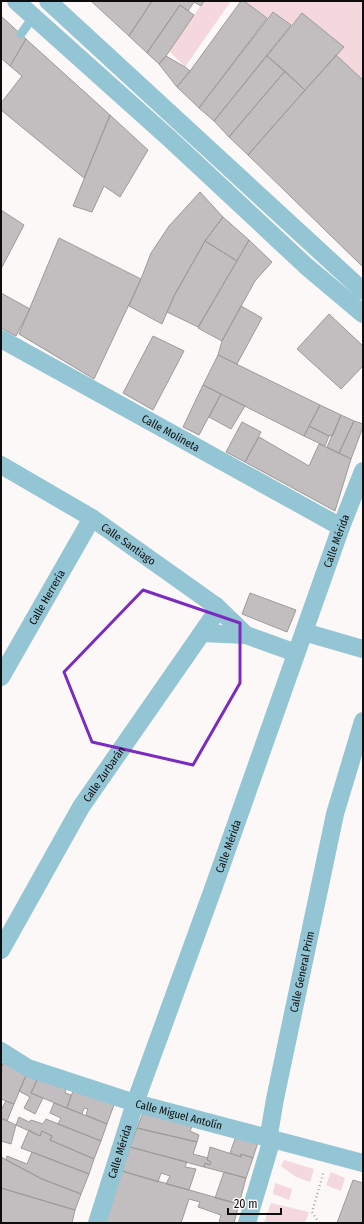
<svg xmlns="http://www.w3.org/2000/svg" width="364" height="1224" font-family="'Fira Sans Condensed',sans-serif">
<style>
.green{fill:#f5d8dd}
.building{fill:#c2bebf;stroke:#9d9a9a}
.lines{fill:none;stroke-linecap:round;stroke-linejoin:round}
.path{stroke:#aeabab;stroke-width:2.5;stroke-dasharray:1 3;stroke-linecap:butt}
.lane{stroke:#93c5d4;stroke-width:9}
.street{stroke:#93c5d4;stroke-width:18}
.marked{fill:none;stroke:#7b2cbf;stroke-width:3;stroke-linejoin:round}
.labels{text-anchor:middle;stroke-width:3.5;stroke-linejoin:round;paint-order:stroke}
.street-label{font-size:11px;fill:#0e0d0d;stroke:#fcf8f8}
</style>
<rect width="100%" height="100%" fill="#fcf8f8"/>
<path class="green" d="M204 1H231L185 67 169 51Z
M244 1H363V80L336 55 302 13 291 25 273 12 267 18Z
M284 1160 314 1169 310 1182 296 1177 281 1166Z
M331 1172 345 1178 341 1191 326 1185Z
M275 1183 292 1189 289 1200 273 1194Z
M271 1203 309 1212 305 1223H264Z"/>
<path class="building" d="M91 1H152L129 36Z
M152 1H204L201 6 194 2 188 11 180 5 147 53 129 36Z
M241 1H244L267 18 199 108 177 87 190 71Z
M180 5 194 15 166 56 159 64 147 53Z
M273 12 291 25 214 121 199 108Z
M302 13 344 47 305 90 267 56Z
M1 16 26 39 10 66 2 59 1 60Z
M26 39 110 115 84 178 1 110V103L22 76 10 66Z
M336 55 363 80V267L248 155Z
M166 56 185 67 190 71 177 87 159 64Z
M267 56 285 71 229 137 214 121Z
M285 71 305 90 248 155 229 137Z
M110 115 148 150 120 197 104 186 92 212 73 206Z
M200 192 223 217 205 241 174 296 162 324 129 306 141 279 151 253 169 226Z
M1 210 24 225 1 269Z
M223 217 249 240 237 261 205 241Z
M59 238 141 279 94 379 19 334Z
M249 240 272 262 255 281 222 341 198 328Z
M205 241 237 261 198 327 167 312 174 296Z
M1 293 30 309 16 336 1 328Z
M241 306 262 318 237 364 218 355 222 341Z
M329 314 363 346V366L341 389 297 349Z
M153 336 184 351 153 410 123 393Z
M218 355 320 405 304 436 203 385Z
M203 385 221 394 199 435 183 427Z
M221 394 245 406 231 429 209 417Z
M320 405 341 415 333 435 329 436 309 426Z
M341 415 354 421 339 453 327 447Z
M354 421 363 424V427L351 459 339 453Z
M242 422 261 432 245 462 226 452Z
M309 426 329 436 325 446 304 436Z
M259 437 309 466 319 444 351 459 335 511 245 462Z
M250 593 296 610 287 632 242 614Z
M3 1063 27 1073 14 1104 1 1099V1074L2 1071 1 1069Z
M27 1073 39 1076 31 1093 43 1098 35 1114 24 1108 30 1097 19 1091Z
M39 1076 67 1085 65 1093 71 1095 67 1108 31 1093Z
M74 1088 115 1102 107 1124 86 1115 88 1109 84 1108 82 1114 67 1108Z
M6 1101 14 1104 7 1121 1 1118V1107L2 1108Z
M54 1103 107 1124 101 1141 58 1124 61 1118 50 1113Z
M144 1110 193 1124 190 1131 199 1135 197 1142 137 1128Z
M19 1117 29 1122 31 1120 43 1124 46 1119 101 1141 94 1159 50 1140 52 1136 42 1131 40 1136 16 1125Z
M1 1118 16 1125 11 1144 1 1141Z
M137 1128 197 1142 193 1154 208 1158 207 1160 211 1162 210 1165 205 1163 204 1167 130 1147Z
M29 1130 40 1136 42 1131 52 1136 50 1140 94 1159 89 1174 21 1148Z
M236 1136 258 1142 253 1158 241 1154V1157L230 1153Z
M130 1147 187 1162 185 1167 196 1169 189 1190 166 1184 170 1176 161 1173 158 1182 122 1171Z
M210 1147 241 1157V1154L253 1158 246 1178 204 1167 205 1163 210 1165 211 1162 207 1160Z
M32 1152 89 1174 81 1194 42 1179 6 1160 7 1156 27 1164Z
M1 1157 42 1179 81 1194 75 1210 1 1188Z
M122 1171 239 1204 234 1223H219L221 1215 198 1207 200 1202 189 1199 181 1223H104Z
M224 1172 246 1178 239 1204 215 1198Z
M353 1180 363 1183V1223H337Z
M1 1188 75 1210 72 1223H1Z"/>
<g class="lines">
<path class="path" d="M319 1223 312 1212 324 1171"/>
<path class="lane" d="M21 34 33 17"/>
<g class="street">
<path d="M16 1 170 139 306 266 363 314"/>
<path d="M48 1 363 291"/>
<path id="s1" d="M1 339 341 527"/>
<path id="s2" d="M1 465 92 518 216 606 246 635"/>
<path d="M304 632 363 649"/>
<path d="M202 633 246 635 296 653"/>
<path id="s3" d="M1 677 92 518"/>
<path id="s4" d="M1 950 81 807 213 617 216 606"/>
<path id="s5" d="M1 1051 28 1068 135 1103 363 1163"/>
<path id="s6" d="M97 1223 135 1103 213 889 341 527 363 471"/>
<path id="s7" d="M247 1223 272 1139 269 1134 275 1099 335 814 363 721"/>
</g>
</g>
<path class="marked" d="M143 590 240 623V683L193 765 92 742 64 672Z"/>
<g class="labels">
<g class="street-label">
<text dy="4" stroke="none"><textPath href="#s1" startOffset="194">Calle Molineta</textPath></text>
<text dy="4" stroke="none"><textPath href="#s6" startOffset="723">Calle Mérida</textPath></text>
<text dy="4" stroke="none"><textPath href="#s2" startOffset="150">Calle Santiago</textPath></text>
<text dy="4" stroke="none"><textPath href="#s3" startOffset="92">Calle Herrería</textPath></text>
<text dy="4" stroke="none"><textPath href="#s4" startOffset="204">Calle Zurbarán</textPath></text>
<text dy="4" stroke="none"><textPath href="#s6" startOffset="399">Calle Mérida</textPath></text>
<text dy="4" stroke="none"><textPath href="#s7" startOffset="259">Calle General Prim</textPath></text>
<text dy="4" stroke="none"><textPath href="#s5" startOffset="190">Calle Miguel Antolín</textPath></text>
<text dy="4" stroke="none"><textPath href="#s6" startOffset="75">Calle Mérida</textPath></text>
</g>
</g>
<rect width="364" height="1224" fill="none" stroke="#0e0d0d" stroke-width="4"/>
<path d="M228 1208v6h53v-6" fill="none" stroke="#0e0d0d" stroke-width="2"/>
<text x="234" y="1208" font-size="12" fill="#0e0d0d" stroke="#fcf8f8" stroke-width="3" paint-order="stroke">20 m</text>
</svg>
